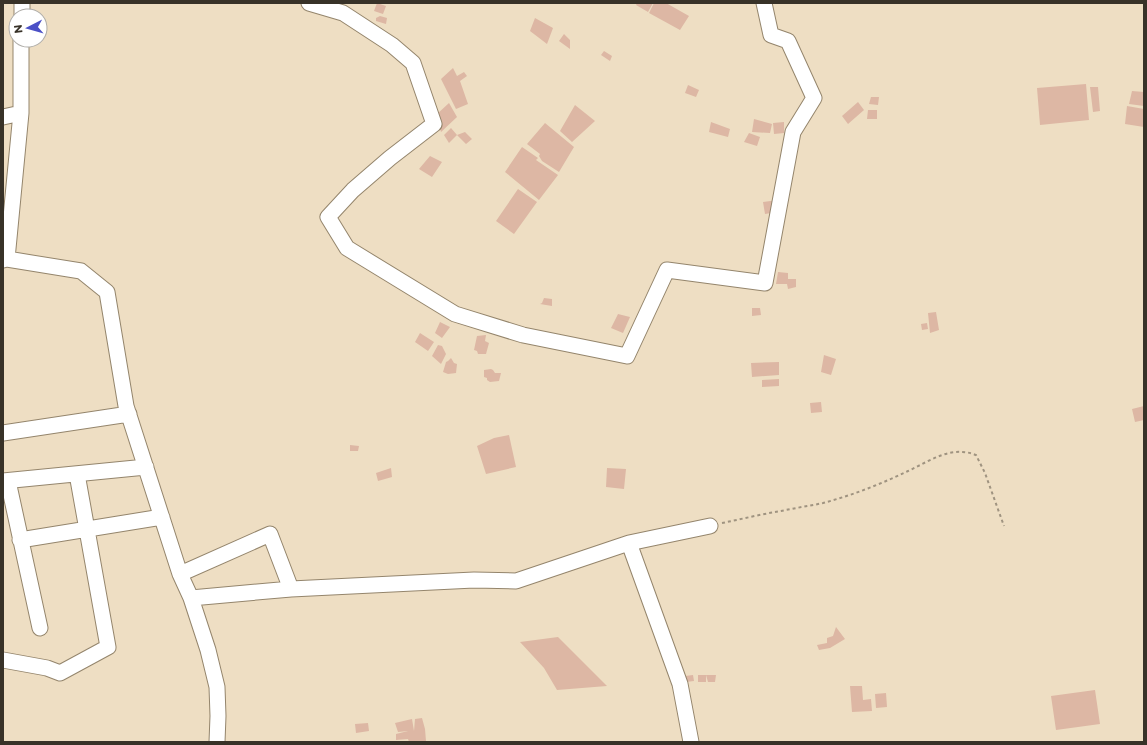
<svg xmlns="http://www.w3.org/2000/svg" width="1147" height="745" font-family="Montserrat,sans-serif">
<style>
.building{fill:#ddb7a4}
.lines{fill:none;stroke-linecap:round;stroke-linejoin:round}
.minor-casing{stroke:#94856c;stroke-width:17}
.path{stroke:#9f9380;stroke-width:2;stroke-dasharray:3 3;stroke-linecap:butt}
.minor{stroke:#fff;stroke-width:15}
</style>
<rect width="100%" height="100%" fill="#eedec3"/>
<path class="building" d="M377 3 386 6 383 14 374 11Z
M637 3H653L648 12 636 5Z
M654 3H666L689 16 680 30 649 13Z
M380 16 387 18 386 24 376 21V18Z
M535 18 553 28 547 44 530 31Z
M564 34 570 40V49L559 41Z
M604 51 612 56 610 61 601 55Z
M453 68 457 76 464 72 467 76 460 81 468 104 456 109 441 79Z
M1086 84 1089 120 1040 125 1037 88Z
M688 85 699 90 696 97 685 93Z
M1090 87H1098L1100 111 1093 112Z
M1132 91 1144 92V106L1129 104Z
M871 97H879L878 105 869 104Z
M858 102 864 110 848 124 842 116Z
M449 103 457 117 441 132 436 115Z
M575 105 595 121 572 142 560 131Z
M1127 106 1144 109V127L1125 124Z
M868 110H877V119H867Z
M754 119 772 124 770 133 752 132Z
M711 122 730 129 728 137 709 132Z
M784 122V133L774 134 773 123Z
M545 123 574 147 559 172 542 161 539 156 540 154 527 144Z
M451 128 457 135 449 143 444 135Z
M465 132 472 139 466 144 457 135Z
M749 133 760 137 757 146 744 142Z
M522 147 538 158 536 160 558 175 539 200 505 172Z
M430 156 442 162 432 177 419 169Z
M518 189 537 202 514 234 496 221Z
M778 200 777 212 765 214 763 202Z
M778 272 788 273V279H796V287L788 289 787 284H776Z
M544 298 552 299V306L540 304 542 303Z
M752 308H760L761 315 752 316Z
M936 312 939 330 930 333 928 313Z
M618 314 630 317 623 333 611 328Z
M440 322 450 327 442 338 435 333Z
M927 323 928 329 922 330 921 324Z
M420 333 434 342 428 351 415 342Z
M486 335 485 341 489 343 486 354H478L477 351 474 350 477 336Z
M438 345 442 346 446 354 441 364 432 356Z
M824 355 836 359 831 375 821 372Z
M451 358 454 363 457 364 456 373 448 374 443 372 446 362 448 361Z
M779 362V375L752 377 751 363Z
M491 369 493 370 495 373H501L499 381 490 382 487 380V378L484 377V370Z
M779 379V386L762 387V380Z
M821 402 822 412 811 413 810 403Z
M1144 406V420L1135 422 1132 409Z
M509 435 516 467 486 474 477 446 494 438Z
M350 445 359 446 358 451H350Z
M391 468 392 477 378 481 376 473Z
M607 468 626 469 624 489 606 487Z
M836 627 845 639 830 648 819 650 817 645 827 643V638L833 636Z
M558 637 607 686 557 690 544 668 520 642Z
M693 675 694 681 686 682 685 676Z
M698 675H706V682H698Z
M706 675H716L715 682H708Z
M850 686H862L863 700 871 699 872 711 852 712Z
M1095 690 1100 724 1056 730 1051 696Z
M886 693 887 707 876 708 875 694Z
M422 718 425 729 426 741 409 742 408 739 396 740V734L408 731 398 732 395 723 412 719 414 731 415 719Z
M368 723 369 731 356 733 355 724Z"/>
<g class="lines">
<g class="minor-casing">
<path id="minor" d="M309 3 343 13 392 45 413 63 434 124 390 158 353 190 328 217 347 248 455 314 523 335 627 356 667 270 765 283 793 132 814 98 788 41 771 35 764 3
M22 16V3
M3 117 21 113
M7 259 21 113V40
M3 260 7 259 81 271 107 292 126 406 180 574 191 598 208 650 217 687 218 716 217 742
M3 433 129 414
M3 481 146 467
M8 481 40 628
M20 540 162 517
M629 543 680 684 691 742
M180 574 270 534 291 589
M191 598 291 589 474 580 516 581 629 543 710 526
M3 660 47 668 60 673 108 647 77 474"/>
</g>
<path class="path" d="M722 523C742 519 762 514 781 511 795 508 809 506 823 503 853 495 881 484 908 471 930 461 951 445 976 455L985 473 1004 526"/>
<use href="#minor" class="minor"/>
</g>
<rect width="1147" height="745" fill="none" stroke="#383228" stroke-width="8"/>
<g transform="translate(28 28) rotate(264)"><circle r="19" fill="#ffffff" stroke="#afada9"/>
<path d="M0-3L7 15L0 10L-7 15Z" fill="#4b50c6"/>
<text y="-6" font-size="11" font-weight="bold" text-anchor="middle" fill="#383228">N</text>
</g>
</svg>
